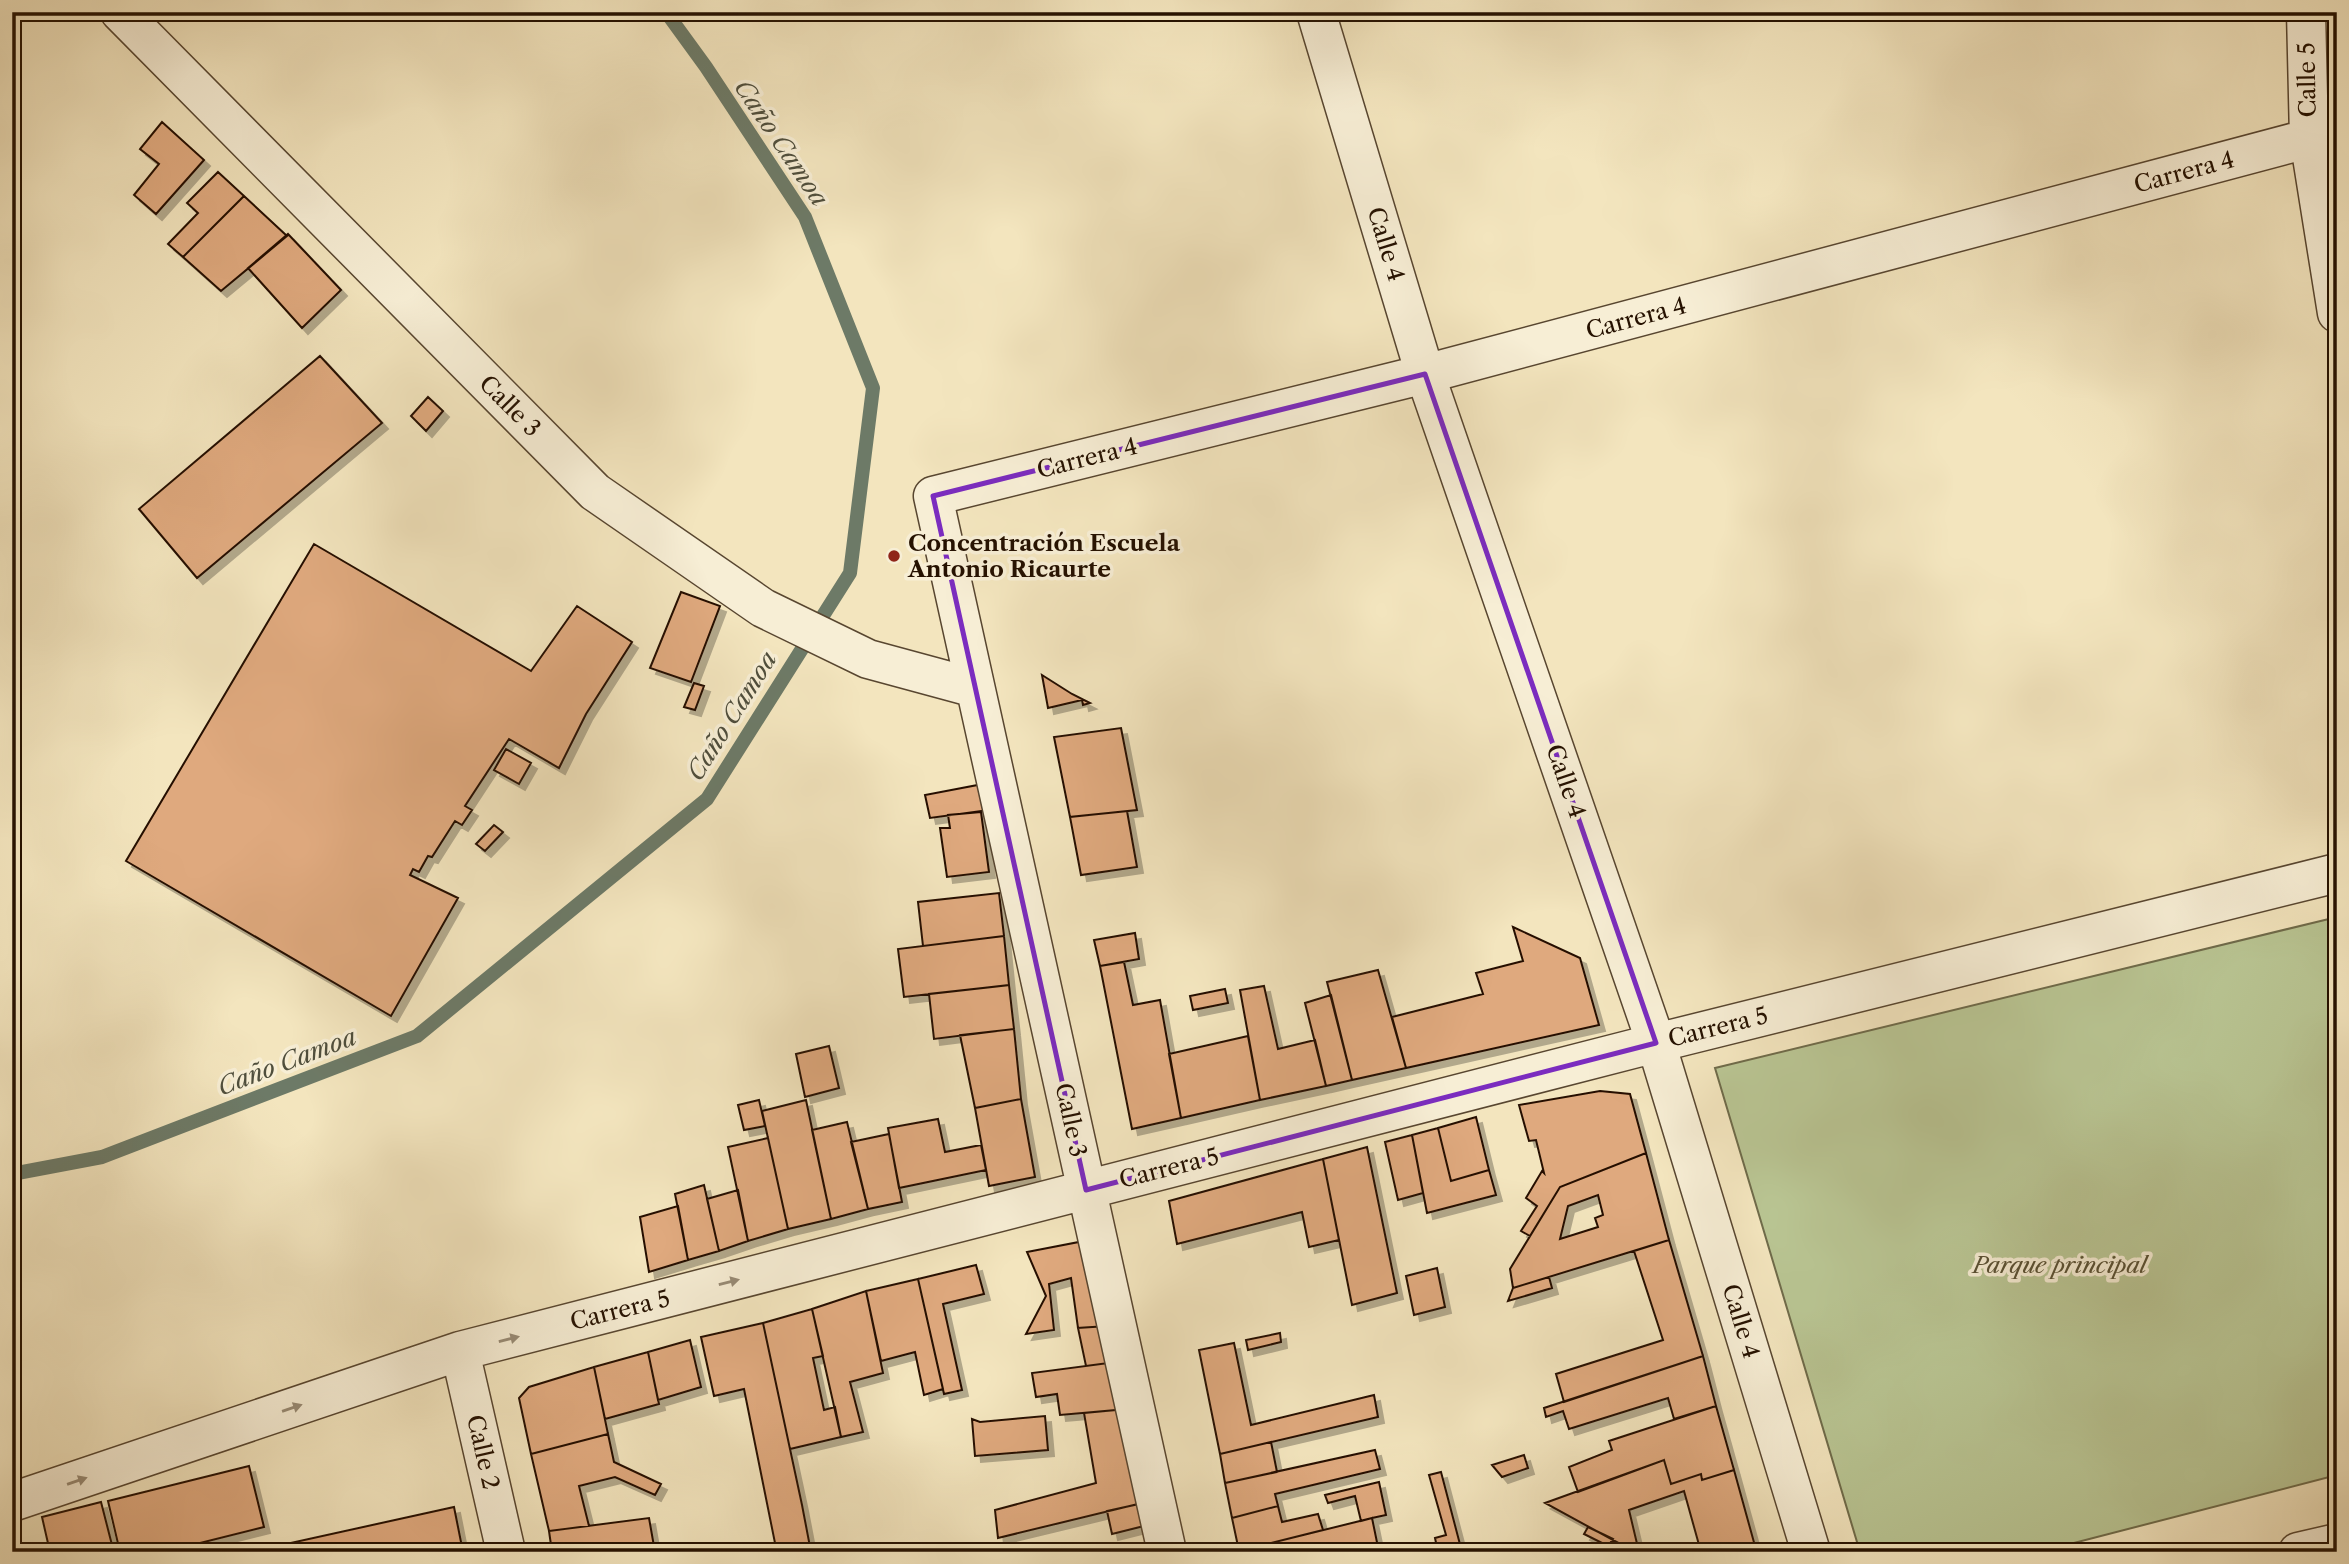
<svg xmlns="http://www.w3.org/2000/svg" width="2349" height="1564" font-family="'Libre Caslon Text',serif">
<style>
.green{fill:#b9c593;stroke:#6f6b4a;stroke-width:2}
.lines{fill:none;stroke-linecap:round;stroke-linejoin:round}
.stream{stroke:#6d7a67;stroke-width:14}
.building{fill:#dfa97e;stroke:#251100;stroke-width:2;fill-rule:evenodd;filter:url(#shadow)}
.minor-casing{stroke:#584630;stroke-width:41}
.minor{stroke:#f7eed5;stroke-width:38}
.oneway{fill:#988b75}
.marked{fill:none;stroke:#7b2cbf;stroke-width:5;stroke-linejoin:round}
.poi-dot{fill:#8f2418;stroke:#f7eed5;stroke-width:2.5}
.labels{text-anchor:middle;stroke-width:7;stroke-linejoin:round;paint-order:stroke}
.street-label{font-size:23px;fill:#251100;stroke:#f7eed5}
.poi-label{font-size:23px;font-weight:bold;fill:#251100;stroke:#f7eed5;text-anchor:start}
.park-label{font-size:23px;font-style:italic;fill:#595033;stroke:#f7eed5}
.water-label{font-size:24px;font-style:italic;fill:#4f4e3c;stroke:#f7eed5}
</style>
<defs>
<filter id="shadow"><feDropShadow dx="6" dy="6" stdDeviation="0" flood-color="#0004"/></filter>
</defs>
<rect width="100%" height="100%" fill="#f3e5be"/>
<filter id="stains"><feTurbulence type="fractalNoise" baseFrequency=".00286" numOctaves="4"/><feColorMatrix values="0 0 0 0 .2 0 0 0 0 .09 0 0 0 0 .02 0 0 0 .5 -.17"/></filter>
<radialGradient id="worn" r=".72"><stop offset=".6" stop-color="#630" stop-opacity="0"/><stop offset="1" stop-color="#630" stop-opacity=".3"/></radialGradient>
<path class="green" d="M2337 917V1475L2039 1552H1860L1715 1068Z"/>
<g class="lines">
<path class="stream" d="M12 1174 102 1157 417 1036 707 799 850 573 873 388 805 217 706 67 666 12"/>
</g>
<path class="building" d="M162 122 204 160 156 214 134 195 159 164 140 149Z
M218 172 244 196 183 257 168 244 198 213 187 203Z
M244 196 287 236 221 291 183 257Z
M288 234 341 290 302 328 248 268Z
M320 356 382 423 197 578 139 509Z
M428 397 443 411 426 431 411 416Z
M314 544 531 671 577 606 632 642 586 714 559 768 509 739 465 806 472 810 462 825 455 821 432 857 428 856 419 872 413 869 410 875 458 898 391 1016 126 861Z
M681 592 720 606 691 682 650 668Z
M1042 675 1072 694 1090 703 1083 705 1082 700 1048 708Z
M694 683 704 686 695 710 684 707Z
M1121 728 1137 810 1070 817 1054 737Z
M506 749 531 763 519 784 494 770Z
M983 784 989 810 930 818 925 795Z
M1127 811 1137 867 1081 875 1070 817Z
M981 812 989 872 947 877 940 828H950L948 815Z
M494 825 503 832 485 851 476 844Z
M999 893 1004 936 923 946 918 902Z
M1513 927 1580 958 1599 1025 1406 1068 1392 1017 1483 994 1476 973 1523 961Z
M1135 933 1139 959 1100 966 1094 940Z
M1004 936 1009 985 904 997 898 949Z
M1124 962 1133 1005 1160 1000 1181 1118 1132 1129 1100 966Z
M1378 970 1406 1068 1352 1080 1327 982Z
M1009 985 1014 1029 934 1039 929 994Z
M1264 986 1278 1049 1315 1040 1326 1086 1260 1100 1240 990Z
M1225 989 1228 1003 1193 1010 1190 996Z
M1331 995 1352 1080 1326 1086 1305 1003Z
M1014 1029 1021 1099 975 1108 960 1035Z
M1248 1036 1260 1100 1181 1118 1169 1054Z
M829 1046 839 1088 805 1097 796 1054Z
M1600 1091 1630 1094 1646 1153 1560 1187 1530 1236 1521 1231 1537 1206 1526 1198 1542 1171 1544 1173 1536 1140 1529 1141 1519 1105Z
M1021 1099 1035 1177 989 1186 975 1108Z
M759 1100 765 1126 744 1130 738 1105Z
M806 1100 831 1219 788 1229 762 1111Z
M1476 1117 1489 1170 1451 1181 1438 1128Z
M938 1119 945 1152 981 1145 986 1170 899 1188 888 1128Z
M847 1122 868 1209 831 1219 812 1130Z
M1438 1128 1451 1181 1489 1170 1496 1195 1427 1213 1412 1135Z
M889 1134 902 1202 868 1209 851 1142Z
M1412 1135 1423 1193 1398 1200 1385 1142Z
M768 1138 788 1229 748 1241 728 1147Z
M1367 1147 1397 1293 1352 1305 1323 1159Z
M1646 1153 1669 1240 1513 1288 1510 1269 1560 1187ZM1598 1195 1603 1215 1595 1218 1598 1227 1560 1239 1568 1206Z
M1323 1159 1339 1240 1309 1247 1302 1212 1177 1244 1169 1201Z
M704 1185 719 1251 688 1260 675 1194Z
M738 1190 748 1241 719 1251 707 1199Z
M678 1206 688 1260 649 1272 640 1217Z
M1669 1240 1703 1356 1564 1402 1556 1374 1663 1340 1634 1251Z
M1079 1242 1107 1326 1078 1328 1071 1278 1049 1284 1054 1330 1026 1334 1046 1296 1027 1252Z
M976 1265 984 1294 943 1304 962 1390 944 1394 918 1279Z
M1437 1268 1445 1307 1414 1315 1406 1276Z
M1549 1277 1552 1288 1508 1301 1513 1288Z
M918 1279 943 1389 924 1395 915 1352 881 1361 866 1291Z
M866 1291 883 1373 850 1382 863 1432 841 1437 812 1309Z
M812 1309 823 1356 813 1358 824 1410 835 1407 841 1437 790 1449 763 1323Z
M763 1323 802 1505 811 1552H782L776 1548 744 1389 714 1396 701 1337Z
M1107 1326 1116 1362 1086 1366 1078 1328Z
M1280 1333 1281 1342 1248 1350 1246 1340Z
M690 1340 701 1387 658 1400 648 1352Z
M1234 1343 1251 1425 1374 1395 1378 1417 1220 1454 1199 1350Z
M648 1352 659 1404 605 1419 594 1367Z
M1703 1356 1716 1406 1674 1419 1668 1398 1569 1429 1563 1411 1546 1417 1544 1408Z
M1116 1362 1127 1409 1060 1415 1057 1394 1036 1397 1032 1373Z
M594 1367 608 1434 531 1454 519 1398 529 1387Z
M1716 1406 1734 1470 1702 1480 1701 1474 1671 1484 1664 1460 1578 1492 1569 1467 1612 1450 1609 1441Z
M1127 1409 1142 1503 998 1538 995 1510 1096 1483 1084 1413Z
M1045 1416 1048 1450 975 1456 972 1419 980 1422Z
M608 1434 614 1462 661 1484 655 1495 615 1477 579 1486 589 1526 549 1531 531 1454Z
M1271 1442 1277 1472 1225 1483 1220 1454Z
M1375 1450 1380 1469 1275 1494 1278 1506 1232 1518 1225 1483Z
M1524 1455 1528 1468 1502 1477 1492 1465Z
M1664 1460 1671 1484 1701 1474 1702 1480 1734 1470 1755 1546 1735 1552H1701L1684 1491 1629 1510 1639 1552H1635L1545 1503Z
M249 1466 264 1527 164 1552H120L108 1501Z
M1441 1472 1462 1552H1438L1435 1538 1446 1535 1429 1475Z
M1379 1482 1386 1515 1372 1518 1361 1521 1355 1496 1328 1503 1325 1495Z
M101 1502 112 1545 84 1552H50L42 1517Z
M1139 1504 1144 1526 1112 1534 1107 1511Z
M1278 1506 1282 1522 1318 1514 1323 1530 1239 1551 1232 1518Z
M454 1507 463 1552H287L286 1544Z
M649 1518 655 1552H552L549 1531Z
M1372 1518 1379 1552H1239V1551Z
M1588 1527 1613 1539 1608 1546 1584 1534Z"/>
<g class="lines">
<g class="minor-casing">
<path id="minor" d="M120 12 595 492 763 608 868 659 975 688
M1316 12 1425 374 1656 1043 1811 1552
M2306 12 2309 138 2337 313
M460 1351 506 1552
M12 1502 460 1351 1656 1043 2337 873
M1167 1552 933 496 1425 374 2337 131
M2298 1552 2337 1543"/>
</g>
<use href="#minor" class="minor"/>
</g>
<defs><path id="oneway-solid" d="M-6-.8H1V-3.2L6.5 0L1 3.2V.8H-6Z" transform="scale(1.75)"/></defs>
<g class="oneway">
<use href="#oneway-solid" transform="translate(729 1282) rotate(-14)"/>
<use href="#oneway-solid" transform="translate(509 1339) rotate(-14)"/>
<use href="#oneway-solid" transform="translate(292 1408) rotate(-19)"/>
<use href="#oneway-solid" transform="translate(77 1481) rotate(-19)"/>
</g>
<path class="marked" d="M1425 374 1656 1043 1086 1190 933 496Z"/>
<circle class="poi-dot" cx="894" cy="556" r="7"/>
<g class="labels">
<g class="street-label">
<text transform="translate(2307 80) rotate(-91)" y="8">Calle 5</text>
<text transform="translate(2184 172) rotate(-15)" y="8">Carrera 4</text>
<text transform="translate(1386 244) rotate(73)" y="8">Calle 4</text>
<text transform="translate(1636 318) rotate(-15)" y="8">Carrera 4</text>
<text transform="translate(510 406) rotate(45)" y="8">Calle 3</text>
<text transform="translate(1087 458) rotate(-14)" y="8">Carrera 4</text>
<text transform="translate(1566 781) rotate(71)" y="8">Calle 4</text>
<text transform="translate(1718 1027) rotate(-14)" y="8">Carrera 5</text>
<text transform="translate(1071 1120) rotate(78)" y="8">Calle 3</text>
<text transform="translate(1169 1168) rotate(-14)" y="8">Carrera 5</text>
<text transform="translate(620 1310) rotate(-14)" y="8">Carrera 5</text>
<text transform="translate(1741 1321) rotate(73)" y="8">Calle 4</text>
<text transform="translate(483 1452) rotate(77)" y="8">Calle 2</text>
</g>
<g class="poi-label">
<text x="908" y="551">Concentración Escuela<tspan x="908" dy="26">Antonio Ricaurte</tspan></text>
</g>
<g class="park-label">
<text x="2060" y="1273">Parque principal</text>
</g>
<g class="water-label">
<text transform="translate(781 143) rotate(56)" y="8">Caño Camoa</text>
<text transform="translate(732 716) rotate(-58)" y="8">Caño Camoa</text>
<text transform="translate(287 1062) rotate(-21)" y="8">Caño Camoa</text>
</g>
</g>
<rect width="2349" height="1564" fill="none" stroke="#f3e5be" stroke-width="42"/>
<rect x="14" y="14" width="2321" height="1536" fill="none" stroke="#251100" stroke-width="3.5"/>
<rect x="21" y="21" width="2307" height="1522" fill="none" stroke="#251100" stroke-width="2"/>
<rect width="100%" height="100%" filter="url(#stains)"/>
<rect width="100%" height="100%" fill="url(#worn)"/>
</svg>
